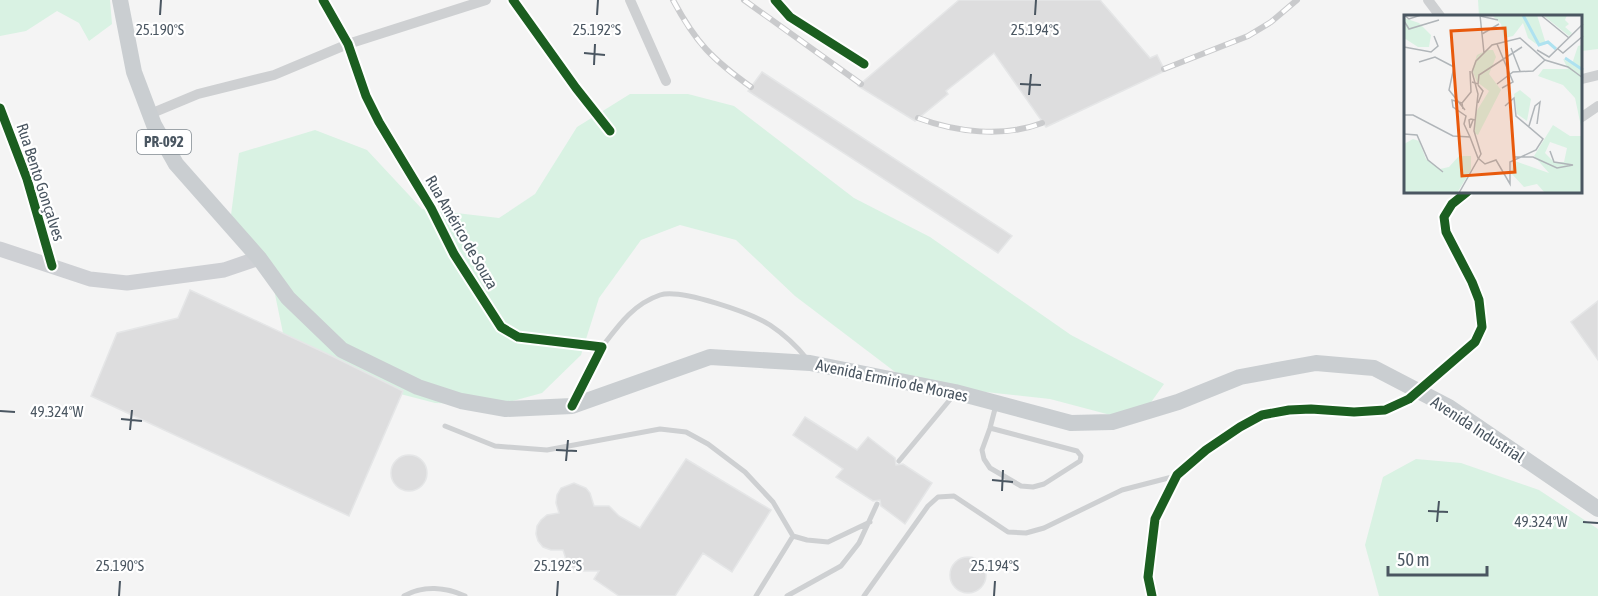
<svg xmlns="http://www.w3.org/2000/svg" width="1598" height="596" font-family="'Asap Condensed',sans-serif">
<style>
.green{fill:#d9f2e3}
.building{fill:#ddddde;stroke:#e5e6e7;stroke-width:1.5}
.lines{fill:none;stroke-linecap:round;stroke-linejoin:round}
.service{stroke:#ced0d2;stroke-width:5}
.minor{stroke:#ced0d2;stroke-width:10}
.secondary{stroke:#ced0d4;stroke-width:15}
.primary{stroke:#caced1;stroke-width:16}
.rail-casing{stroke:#c9cacc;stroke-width:6}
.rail{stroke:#fff;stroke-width:4;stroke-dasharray:11;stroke-linecap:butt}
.cycleway-casing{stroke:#fff;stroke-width:13}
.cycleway{stroke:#1b5e20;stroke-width:9}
.ticks{fill:none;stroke:#4a5661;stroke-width:2}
.labels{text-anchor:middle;stroke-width:4.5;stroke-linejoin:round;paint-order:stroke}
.shield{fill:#fff;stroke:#808990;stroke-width:1.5}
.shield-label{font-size:15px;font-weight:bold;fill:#4a5661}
.street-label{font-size:16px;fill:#4a5661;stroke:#fff}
.inset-river{fill:none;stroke:#aee2f0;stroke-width:3}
.inset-road{fill:none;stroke:#b0b5b9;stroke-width:1.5}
.view{fill:#e8590c;fill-opacity:0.15;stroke:#e8590c;stroke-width:3}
.inset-edge{fill:none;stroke:#4a5661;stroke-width:3}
.ticks-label{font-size:15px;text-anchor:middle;fill:#4a5661;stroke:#fff;stroke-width:4.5;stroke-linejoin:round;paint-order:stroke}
</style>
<rect width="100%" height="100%" fill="#f4f4f4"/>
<path class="green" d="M0 0H110L112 24 89 41 79 23 57 11 26 31 0 36Z
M1478 0H1598V49L1582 51V16H1479Z
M630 94H688L734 106 854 198 930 237 1071 335 1164 384 1137 422 1050 399 911 384 795 296 736 240 680 225 641 240 599 298 581 355 542 393 498 405 435 403 335 377 283 333 271 275 231 215 239 153 315 130 367 150 422 209 499 218 535 194 577 127Z
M1416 459 1461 463 1539 490 1598 529V596H1379L1365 545 1383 477Z"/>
<path class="building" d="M959 0H1100L1150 58 1157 55 1165 71 1046 127 994 53 946 91 948 94 915 121 858 86Z
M762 72 1002 229 1012 236 998 253 748 91Z
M190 290 334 357 403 391 349 516 91 396 117 333 178 318Z
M1598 301V360L1571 322Z
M805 417 857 450 868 437 895 458 896 465 903 464 932 483 905 524 881 506 880 500 873 501 836 477 843 469 793 435Z
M391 473a18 18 0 1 1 36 0a18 18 0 1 1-36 0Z
M686 459 771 510 732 572 703 553 675 596H619L594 579 599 571H580L573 568 567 562 563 550H551L543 547 538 541 536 534 537 526 541 520 547 515 559 513 556 503 557 495 561 488 574 483 586 488 590 493 594 506H609L619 516 640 528Z
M950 575a18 18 0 1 1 36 0a18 18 0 1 1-36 0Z"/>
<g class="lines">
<path class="service" d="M602 347C618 326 633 304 660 295 680 288 751 313 770 325 785 335 796 345 807 359
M445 426 495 446 547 450 660 429 686 432 708 444 745 472 773 502 793 536 807 540 828 542 870 522
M990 428 1077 451 1081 456 1080 461 1044 484 1033 487 1021 486 990 468 984 459 982 450 990 428 996 405
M899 461 953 396
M404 596C423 585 446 587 465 596
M756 596 793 536
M787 596 841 566 859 543 877 504
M864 596 928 506 938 497 954 496 1008 532 1026 533 1044 528 1122 490 1176 476"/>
<path class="minor" d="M323 0 348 44 366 96 379 122 431 208 454 254 501 327 518 337 602 347 572 406
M513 0 576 88 610 131
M630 0 666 81
M775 0 790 17 864 64
M1428 0 1440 16
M1582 79 1598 75
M0 108 27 179 52 266
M150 114 198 94 274 75 348 44 486 0
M1582 117 1598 106
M1152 596 1148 577 1155 519 1177 475 1206 450 1240 427 1262 415 1289 410 1311 409 1354 412 1385 410 1409 399 1475 342 1482 327 1479 300 1472 282 1446 232 1444 217 1452 204 1467 192"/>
<path class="secondary" d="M0 249 90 279 127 283 224 270 259 258"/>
<path class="primary" d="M120 0 134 72 154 125 176 164 259 258 288 298 342 350 418 387 461 401 506 409 572 406 710 357 810 363 955 392 1071 423 1112 422 1178 402 1240 377 1316 363 1374 368 1449 407 1598 509"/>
<g class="rail-casing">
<path id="rail" d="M673 0C696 43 712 59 751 87
M744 0 861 84
M1164 69 1248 36 1271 22 1297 0
M918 118C956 132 1003 138 1042 123"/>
</g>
<use href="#rail" class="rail"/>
<g class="cycleway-casing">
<path id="cycleway" d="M323 0 348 44 366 96 379 122 431 208 454 254 501 327 518 337 602 347 572 406
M513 0 576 88 610 131
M775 0 790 17 864 64
M0 108 27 179 52 266
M1152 596 1148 577 1155 519 1177 475 1206 450 1240 427 1262 415 1289 410 1311 409 1354 412 1385 410 1409 399 1475 342 1482 327 1479 300 1472 282 1446 232 1444 217 1452 204 1467 192"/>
</g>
<use href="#cycleway" class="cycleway"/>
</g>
<path class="ticks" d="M160 15 161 0M597 15 598 0M1035 15 1036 0M584 53 605 55M594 65 595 44M1020 84 1041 85M1029 95 1031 74M0 411 15 412M121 419 142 421M130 430 132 410M556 450 577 451M566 461 568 440M992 480 1013 482M1002 491 1003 470M1428 511 1448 512M1437 522 1439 501M1583 522 1598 523M119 596 120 581M557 596 558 581M994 596 995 581"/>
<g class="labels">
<rect class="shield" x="137" y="130" width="54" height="24" rx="4.5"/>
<g class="shield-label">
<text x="164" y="147">PR-092</text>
</g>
<g class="street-label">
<text transform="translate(41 182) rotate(72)" y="6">Rua Bento Gonçalves</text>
<text transform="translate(462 232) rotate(60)" y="6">Rua Américo de Souza</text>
<text transform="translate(892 380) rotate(12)" y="6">Avenida Ermirio de Moraes</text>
<text transform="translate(1478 429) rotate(33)" y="6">Avenida Industrial</text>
</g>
</g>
<g transform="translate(1404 15)">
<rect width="178" height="178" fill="#f4f4f4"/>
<path d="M88 0H133L142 29 135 31 124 23 119 8 109 21 100 23 97 9ZM163 0 161 5 165 9 161 12 168 18 165 21 140 1ZM0 3 15 8 27 20 25 32H14L0 23ZM178 30 177 64 178 116 171 83 159 70 134 61 139 54H164L159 44 168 49 174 31ZM83 35H89L92 42 85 59 97 75 74 120 70 118 72 97 85 76 73 67 68 55 73 40ZM116 75 127 84 123 106 113 99 110 79ZM149 110 166 121H178V178H141L133 169 120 172 107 158 111 146 145 158 130 141ZM146 127 163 133 160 147H150L141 138ZM9 124 15 126 22 144 36 154 45 152 55 141H67V155L53 178H0V129Z" fill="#d9f2e3" fill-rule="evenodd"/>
<path class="inset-river" d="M119 0 135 30 144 27 152 34M161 43 179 55"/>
<path class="inset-road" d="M0 0 5 4 17 0M76 0 80 38M76 1 94 5M138 1 165 23M0 6 5 14 35 5M78 19 95 9M93 29 109 67 98 73M0 32 27 37 34 31 30 21M107 33 116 56M154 34 159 38 179 21M133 35 145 42 179 9M15 47 31 42 50 52 45 75 61 95M68 67 74 69 75 60 118 32M93 69 109 57 129 56 141 45M58 88 48 85 49 92 62 101 60 109 66 122M74 88 79 76 74 70M59 94 58 88 67 77 66 56M0 100H9L49 121 66 122 74 143 81 149 92 145 106 169V147L132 135 139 124 112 101 110 83 101 91M69 105 66 113 65 105 67 104 71 105M125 111 131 91 136 87 133 109M0 119 13 120 24 145 39 157M111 142H129L153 153 169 150 150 147 146 136M55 178 77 139 70 116 74 79 68 57 72 46 88 30 116 23 141 45 164 52 179 63"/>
<path class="view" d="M101 13 111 157 58 161 47 16Z"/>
<rect width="178" height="178" class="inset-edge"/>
</g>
<g class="ticks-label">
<text x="160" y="35">25.190°S</text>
<text x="597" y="35">25.192°S</text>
<text x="1035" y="35">25.194°S</text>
<text x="57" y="417">49.324°W</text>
<text x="1541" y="527">49.324°W</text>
<text x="120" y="571">25.190°S</text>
<text x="558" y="571">25.192°S</text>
<text x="995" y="571">25.194°S</text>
</g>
<path d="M1388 566v9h99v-9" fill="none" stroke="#4a5661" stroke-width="3"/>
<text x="1397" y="566" font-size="18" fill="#4a5661" stroke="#ffffff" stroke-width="4.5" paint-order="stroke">50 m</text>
</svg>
